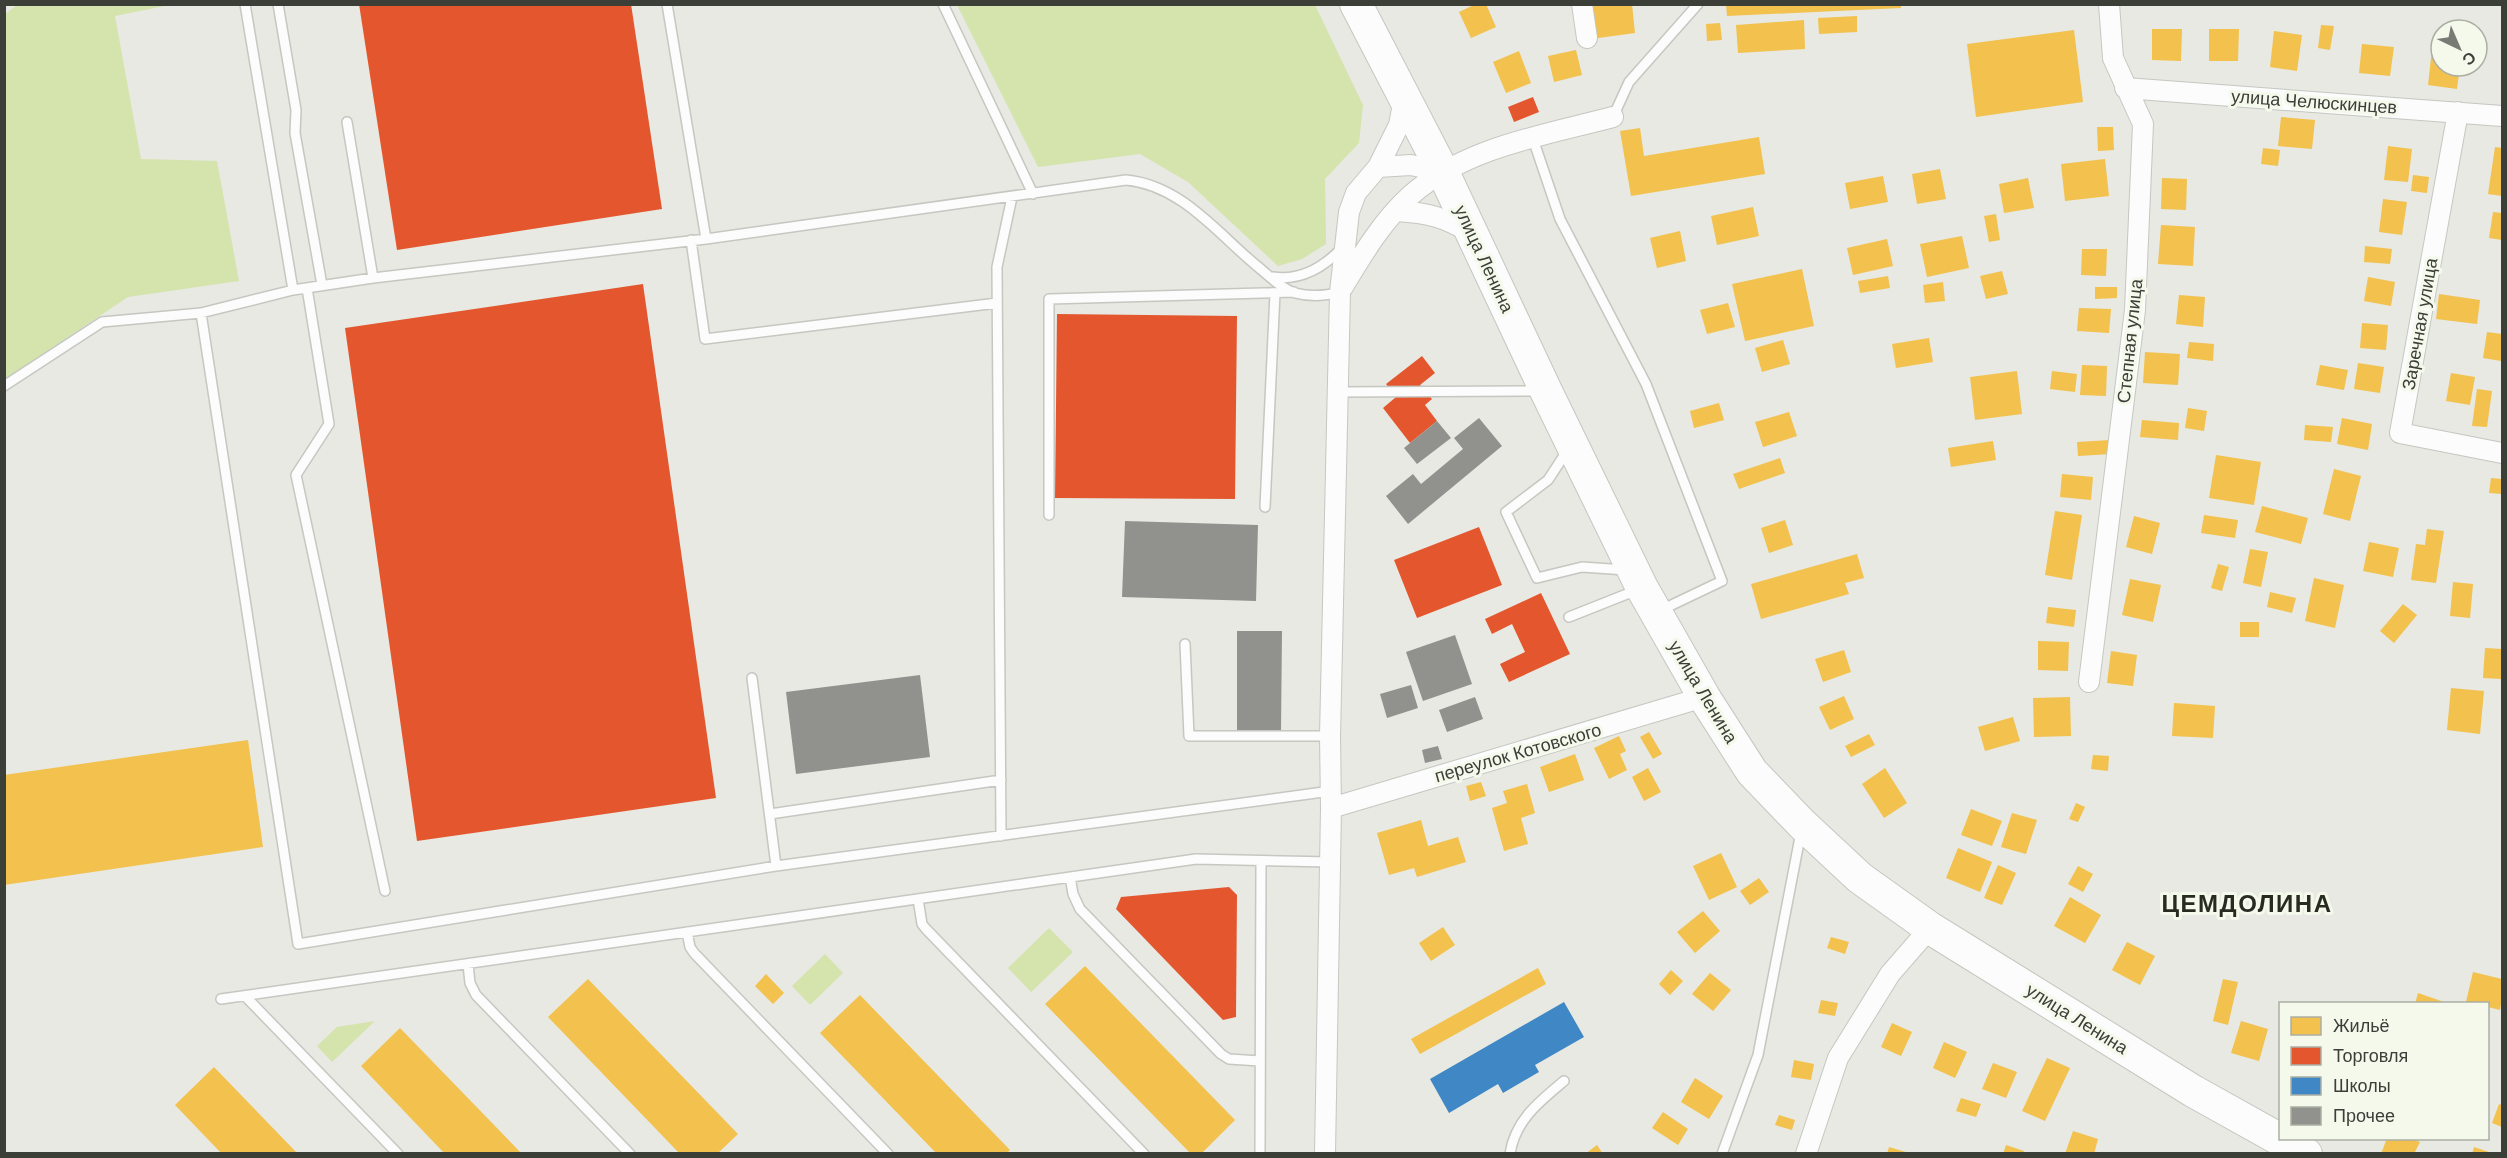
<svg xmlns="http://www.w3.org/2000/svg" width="2507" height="1158" font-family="'DM Sans',sans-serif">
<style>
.green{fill:#d5e3ac}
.homes{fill:#f2c14e}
.shops{fill:#e4572e}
.schools{fill:#3f88c5}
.building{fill:#91928d}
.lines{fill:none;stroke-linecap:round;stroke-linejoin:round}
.service-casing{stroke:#c5c7c1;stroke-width:12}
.minor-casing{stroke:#c5c7c1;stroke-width:22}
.trunk-casing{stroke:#c5c7c1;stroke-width:34}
.service{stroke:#fbfcfb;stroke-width:9}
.minor{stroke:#fbfcfb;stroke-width:20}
.trunk{stroke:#fbfcfb;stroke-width:32}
.labels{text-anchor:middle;stroke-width:6;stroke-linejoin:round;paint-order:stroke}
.street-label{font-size:18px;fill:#3c3e38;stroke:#f5f9ec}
.district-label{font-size:24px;font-weight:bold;letter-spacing:1.5px;fill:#282b21;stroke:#f5f9ec}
</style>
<rect width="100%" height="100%" fill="#e7e9e2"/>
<path class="green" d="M17 5H169L115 16 141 159 217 161 239 281 128 297 5 379 4 15Z
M957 5H1315L1363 105 1359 143 1325 179 1326 244 1302 259 1278 266 1188 182 1140 154 1038 167Z
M1049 928 1073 952 1031 992 1008 968Z
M825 954 843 973 810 1005 792 986Z
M375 1021 332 1062 317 1046 337 1027Z"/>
<path class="homes" d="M1476 4H1486L1496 27 1471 38 1459 12Z
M1586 4H1632L1635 33 1591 39Z
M1726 4H1901V8L1727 16Z
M1857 16V32L1819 34 1818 18Z
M1804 20 1805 49 1738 53 1736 25Z
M1720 23 1722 40 1707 41 1706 24Z
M2321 25 2334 26 2330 50 2318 48Z
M2152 29H2182L2181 61 2152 60Z
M2209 29H2239L2238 61H2209Z
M2074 30 2083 102 1976 117 1967 44Z
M2274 31 2302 35 2297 71 2270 67Z
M2362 44 2394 47 2390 76 2359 73Z
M2432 49 2441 50V66H2460L2457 89 2428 85Z
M1576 50 1582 75 1554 82 1548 56Z
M1519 51 1531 83 1506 93 1493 62Z
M2281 117 2315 120 2312 149 2278 146Z
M2097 127H2113L2114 150 2098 151Z
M1640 128 1644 156 1759 137 1765 174 1631 196 1620 131Z
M2388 146 2412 149 2408 182 2384 180Z
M2495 147 2502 148V196L2488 194Z
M2263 148 2280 150 2278 166 2261 164Z
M2105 159 2109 196 2065 201 2061 164Z
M1940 169 1946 199 1917 204 1912 174Z
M2413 175 2429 177 2427 193 2411 191Z
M1883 176 1888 202 1850 209 1845 183Z
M2028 178 2034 208 2004 213 1999 184Z
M2162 178 2187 179 2186 210 2161 209Z
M2383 199 2407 202 2402 235 2379 232Z
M1753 207 1759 236 1717 245 1711 216Z
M2493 212 2502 213V240L2489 238Z
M1996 214 2000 240 1989 242 1984 216Z
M2161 225 2195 227 2193 266 2158 264Z
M1680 231 1686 261 1657 268 1650 238Z
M1962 236 1969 268 1927 277 1920 244Z
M1887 239 1893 266 1853 275 1847 248Z
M2365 246 2392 249 2390 264 2364 262Z
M2082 249H2107L2106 276 2081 275Z
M1802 269 1814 326 1745 341 1732 284Z
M2002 271 2008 294 1986 299 1980 276Z
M1888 276 1890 288 1860 293 1858 281Z
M2368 277 2395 282 2391 306 2364 301Z
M1943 282 1945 301 1925 303 1923 285Z
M2095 287H2117V298L2095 299Z
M2439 294 2480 300 2477 324 2436 319Z
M2179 295 2205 297 2203 327 2176 324Z
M1728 303 1735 327 1707 334 1700 310Z
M2079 308 2111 309 2109 333 2077 331Z
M2362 323 2388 325 2386 350 2360 348Z
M2487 332 2502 334 2501 361 2483 358Z
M1929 338 1933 362 1896 368 1892 344Z
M1783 340 1790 364 1762 372 1755 348Z
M2189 342 2214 344 2213 361 2187 358Z
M2145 352 2180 354 2178 385 2143 383Z
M2358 363 2384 367 2380 393 2354 389Z
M2082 365 2107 366 2106 396 2080 395Z
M2320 365 2348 370 2344 390 2316 385Z
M2017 371 2022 414 1975 420 1970 377Z
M2052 371 2077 374 2075 392 2050 389Z
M2451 373 2475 377 2470 405 2446 401Z
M2477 389 2492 391 2487 427 2472 426Z
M1719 403 1724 420 1694 428 1690 411Z
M2188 408 2207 411 2204 431 2185 428Z
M1789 412 1797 436 1763 447 1755 422Z
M2342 418 2372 424 2368 450 2337 444Z
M2142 420 2179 423 2178 440 2140 437Z
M2305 425 2333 427 2331 442 2304 440Z
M2110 440 2111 454 2078 456 2077 442Z
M1993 441 1996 460 1951 467 1948 448Z
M2216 455 2261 462 2254 505 2209 498Z
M1780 458 1785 473 1739 489 1733 474Z
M2334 469 2361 476 2350 521 2323 514Z
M2062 474 2093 477 2091 500 2060 497Z
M2491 478 2502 479V494L2489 493Z
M2262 506 2308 518 2301 544 2255 532Z
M2055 511 2082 515 2072 580 2045 575Z
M2204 515 2238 520 2235 538 2201 533Z
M2134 516 2160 523 2152 554 2126 547Z
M1785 520 1793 545 1769 553 1761 528Z
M2427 529 2444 531 2436 583 2411 580 2416 544 2425 545Z
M2369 542 2399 548 2393 577 2363 571Z
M2250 549 2268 552 2261 587 2243 583Z
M1857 554 1864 578 1845 583 1849 594 1761 619 1751 584Z
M2218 564 2229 567 2222 591 2211 588Z
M2314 578 2344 585 2335 628 2305 621Z
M2130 579 2161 585 2153 622 2122 615Z
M2453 582 2473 584 2470 618 2450 616Z
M2270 592 2296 598 2292 613 2267 607Z
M2403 604 2417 615 2394 643 2380 631Z
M2048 607 2076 610 2074 627 2046 623Z
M2240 622H2259V637H2240Z
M2038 641 2069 642 2068 671 2038 670Z
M2485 648 2502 649V679L2483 678Z
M1844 650 1851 672 1823 682 1815 659Z
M2111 651 2137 655 2133 686 2107 683Z
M2451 688 2484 691 2480 734 2447 730Z
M1844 696 1854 719 1830 730 1819 707Z
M2070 697 2071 736 2034 737 2033 698Z
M2174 703 2215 706 2213 738 2172 736Z
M2013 717 2020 741 1985 751 1978 727Z
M1649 732 1662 754 1653 759 1640 737Z
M1869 734 1875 745 1851 757 1845 746Z
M1619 736 1626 751 1620 754 1627 770 1609 779 1594 748Z
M248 740 263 847 4 885V775Z
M1575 754 1584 780 1549 792 1540 767Z
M2093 755 2109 756 2108 771 2091 769Z
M1648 768 1661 792 1644 801 1632 777Z
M1885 768 1907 803 1884 818 1862 784Z
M1481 782 1486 796 1470 801 1466 786Z
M1527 784 1535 813 1521 818 1528 844 1504 851 1492 808 1507 803 1503 791Z
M2076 803 2085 807 2078 822 2069 819Z
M1971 809 2002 821 1992 846 1961 835Z
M2012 813 2037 820 2026 854 2001 847Z
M1421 820 1428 846 1458 837 1466 862 1417 877 1414 868 1389 875 1377 833Z
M1958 848 1992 862 1980 892 1946 878Z
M1721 853 1737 887 1709 900 1693 866Z
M1998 865 2016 873 2002 905 1984 898Z
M2078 866 2093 874 2083 892 2068 884Z
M1759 878 1769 892 1750 905 1740 891Z
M2070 897 2101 915 2085 943 2054 926Z
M1703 911 1720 931 1695 953 1677 932Z
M1443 927 1455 945 1431 961 1419 943Z
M1831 937 1849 942 1845 954 1827 948Z
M2127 942 2155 956 2140 985 2112 970Z
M1085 966 1235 1120 1201 1154H1191L1045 1004Z
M1538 968 1546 984 1420 1054 1411 1039Z
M1671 970 1683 981 1670 995 1659 984Z
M2473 972 2502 979V998L2500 1010 2488 1007V1004L2466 1002Z
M1710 973 1731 990 1713 1011 1692 994Z
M766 974 784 993 773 1004 755 986Z
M588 979 738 1134 717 1154H680L548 1017Z
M2223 979 2238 982 2228 1025 2213 1021Z
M2418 993 2447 1003V1004H2415Z
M860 995 1010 1150 1006 1154H937L820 1033Z
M1821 1000 1838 1003 1835 1016 1818 1013Z
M2241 1021 2268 1029 2259 1061 2231 1053Z
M1892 1023 1912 1032 1901 1056 1881 1047Z
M400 1028 522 1154H445L361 1066Z
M1944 1042 1967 1052 1955 1078 1933 1068Z
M2047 1058 2070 1068 2045 1121 2022 1111Z
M1794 1060 1814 1064 1811 1080 1791 1077Z
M1993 1063 2017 1072 2006 1098 1982 1089Z
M214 1067 298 1154H222L175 1105Z
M1695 1078 1723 1096 1709 1119 1681 1102Z
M1961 1098 1981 1104 1976 1117 1956 1111Z
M2499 1104 2502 1105V1127L2492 1123Z
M1663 1112 1688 1129 1678 1145 1652 1128Z
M1779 1115 1795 1120 1792 1130 1775 1125Z
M2073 1131 2098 1139 2094 1154H2065Z
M2387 1138H2411L2420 1142 2414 1154H2381Z
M1597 1145 1603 1154H1585Z
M2006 1145 2024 1151 2023 1154H2003Z
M1889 1147 1909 1153V1154H1887Z
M2474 1147 2492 1153V1154H2472Z"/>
<path class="shops" d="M359 4H631L662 209 397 250Z
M1533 97 1539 112 1514 122 1508 107Z
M643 284 716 798 417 841 345 328Z
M1057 314 1237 316 1235 499 1055 498Z
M1422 356 1435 373 1420 385 1432 399 1425 405 1437 421 1410 443 1383 408 1396 397 1386 384Z
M1479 527 1502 585 1417 618 1394 560Z
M1541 593 1570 654 1509 682 1500 664 1525 652 1512 624 1492 634 1485 619Z
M1229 887 1237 895 1236 1017 1223 1020 1116 909 1121 897Z"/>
<path class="schools" d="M1564 1002 1584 1037 1535 1065 1539 1072 1503 1093 1498 1084 1449 1113 1430 1079Z"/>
<path class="building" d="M1479 418 1502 446 1408 524 1386 496 1413 474 1421 484 1463 449 1454 438Z
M1437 421 1451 438 1417 464 1404 448Z
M1125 521 1258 525 1256 601 1122 597Z
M1237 631H1282L1281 730H1237Z
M1455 635 1472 684 1423 701 1406 652Z
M920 675 930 757 796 774 786 692Z
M1411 685 1418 708 1387 718 1380 694Z
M1475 697 1483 719 1447 732 1439 710Z
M1438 746 1442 759 1425 763 1422 750Z"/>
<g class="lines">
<g class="service-casing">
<path id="service" d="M245 4 293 290 373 278 706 239
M278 4 296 110 295 133 322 285
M667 4 706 239 1126 180C1181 185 1217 233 1257 266 1268 275 1282 289 1295 293 1310 297 1325 296 1340 292
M943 4 1033 194
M1613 117 1629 82 1698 4
M347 122 373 278
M1533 139 1560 219 1646 384 1722 581 1659 611
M691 240 705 339 997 303
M1273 277C1301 281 1323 268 1342 248
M307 288 329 424 296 475 385 891
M293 290 201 313 298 944 776 866 1331 791
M4 386 102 322 201 313
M1338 392 1540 391
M1567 451 1548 480 1506 512 1537 578 1582 567 1626 570
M1265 507 1275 293
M1049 515V299L1294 292
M1569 617 1637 590
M1185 644 1189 736H1330
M752 678 776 866
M770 814 1001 780
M1001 836 997 267 1012 197
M1070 877 1073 894 1080 909 1221 1054 1229 1059 1260 1061
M918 899 922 924 926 929 1144 1154
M687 932 690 947 694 953 888 1154
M468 964 470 983 476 995 630 1154
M245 996 398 1154
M221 999 1196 859 1330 862
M1260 1154 1261 861
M1510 1154C1515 1120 1540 1101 1564 1081
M1722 1154 1758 1055 1801 832"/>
</g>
<g class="minor-casing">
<path id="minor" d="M1582 4 1587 38
M2125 88 2502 116
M2458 112 2400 433 2502 453
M1378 167 1399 125 1404 99
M1397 211C1428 213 1444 217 1471 233
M1343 287C1362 255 1383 220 1411 195 1466 147 1545 135 1613 117
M2089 682 2135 310 2143 124 2113 58 2109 4
M1331 808 1704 697
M1325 1154 1331 808 1330 736 1340 292 1349 212 1356 193 1378 167 1411 165 1443 172
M1806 1154 1838 1058 1890 974 1930 928"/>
</g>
<g class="trunk-casing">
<path id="trunk" d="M1356 4 1443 172 1546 391 1642 588 1704 697 1752 772 1802 824 1860 878 1930 928 2193 1091 2306 1154"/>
</g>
<use href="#service" class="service"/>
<use href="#minor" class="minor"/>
<use href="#trunk" class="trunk"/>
</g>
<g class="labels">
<g class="street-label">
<text transform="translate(2314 102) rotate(4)" y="6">улица Челюскинцев</text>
<text transform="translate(1484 259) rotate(65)" y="6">улица Ленина</text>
<text transform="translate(2420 324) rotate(-80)" y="6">Заречная улица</text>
<text transform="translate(2130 341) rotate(-84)" y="6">Степная улица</text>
<text transform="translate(1703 692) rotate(59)" y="6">улица Ленина</text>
<text transform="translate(1518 753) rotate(-16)" y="6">переулок Котовского</text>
<text transform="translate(2077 1019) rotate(32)" y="6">улица Ленина</text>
</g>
<g class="district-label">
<text x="2247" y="912">ЦЕМДОЛИНА</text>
</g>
</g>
<rect width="2507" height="1158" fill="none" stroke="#3c3e38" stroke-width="12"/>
<rect x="2279" y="1002" width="210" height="138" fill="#f5f9ec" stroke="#abaea4" stroke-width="1.5"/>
<rect x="2291" y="1017" width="30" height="18" fill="#f2c14e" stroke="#abaea4" stroke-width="1.5"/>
<text x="2333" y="1032" font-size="18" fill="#3c3e38">Жильё</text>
<rect x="2291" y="1047" width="30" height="18" fill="#e4572e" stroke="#abaea4" stroke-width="1.5"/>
<text x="2333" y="1062" font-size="18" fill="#3c3e38">Торговля</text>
<rect x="2291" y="1077" width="30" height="18" fill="#3f88c5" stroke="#abaea4" stroke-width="1.5"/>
<text x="2333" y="1092" font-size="18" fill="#3c3e38">Школы</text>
<rect x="2291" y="1107" width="30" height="18" fill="#91928d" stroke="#abaea4" stroke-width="1.5"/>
<text x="2333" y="1122" font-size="18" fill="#3c3e38">Прочее</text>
<g transform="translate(2459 48) rotate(136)"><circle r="28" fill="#f5f9ec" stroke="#abaea4" stroke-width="1.5"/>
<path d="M0-4.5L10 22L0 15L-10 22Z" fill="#787a74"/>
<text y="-9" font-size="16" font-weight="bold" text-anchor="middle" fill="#3c3e38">С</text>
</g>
</svg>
